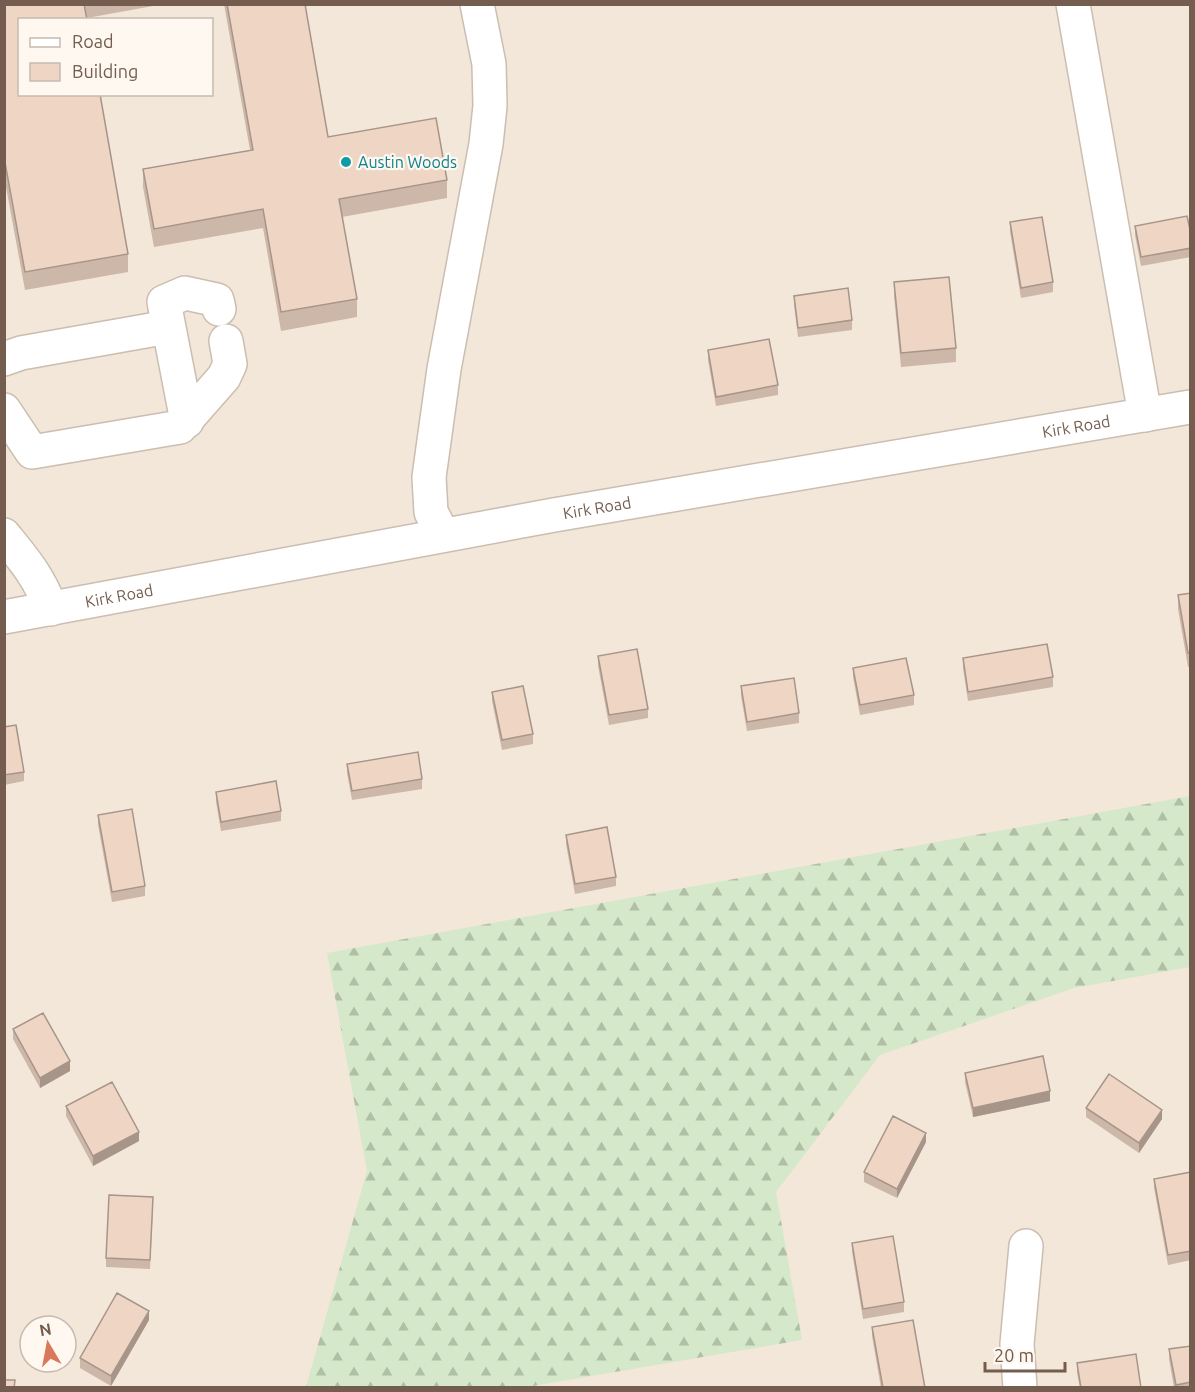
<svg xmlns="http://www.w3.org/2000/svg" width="1195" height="1392" font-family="Ubuntu,sans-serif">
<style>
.residential{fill:#f2e7d9;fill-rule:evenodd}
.forest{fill:url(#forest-firs)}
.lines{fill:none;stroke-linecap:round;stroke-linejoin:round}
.minor-casing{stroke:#ccbdb1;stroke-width:36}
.minor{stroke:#fff;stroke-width:33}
.wall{fill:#cdb7a9}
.shaded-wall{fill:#a79589}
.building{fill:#eed5c4;stroke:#a79589;stroke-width:1.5}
.culture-dot{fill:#0f9aa8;stroke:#fef8f0;stroke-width:2}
.labels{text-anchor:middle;stroke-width:4.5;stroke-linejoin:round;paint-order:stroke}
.culture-label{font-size:16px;fill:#0d838f;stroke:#fef8f0;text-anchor:start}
.street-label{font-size:16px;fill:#745d4f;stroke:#fef8f0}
</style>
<defs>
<pattern id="forest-firs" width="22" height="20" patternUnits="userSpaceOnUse" patternTransform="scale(1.5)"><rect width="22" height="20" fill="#d5e8c9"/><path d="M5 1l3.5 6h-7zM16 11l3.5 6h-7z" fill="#b1bfa6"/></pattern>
</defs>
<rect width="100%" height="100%" fill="#fbf4ea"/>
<path class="residential" d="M5 5H1190V1387L5 1388ZM20 20H212V94H20ZM30 1326H66V1362H30Z"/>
<path class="forest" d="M1190 796V967L1074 988 880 1055 776 1192 802 1340 527 1387H306L367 1171 327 953Z"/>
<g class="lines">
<g class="minor-casing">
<g id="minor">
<path d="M1073 4 1145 415"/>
<path d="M4 359 21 353 168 327"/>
<path d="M4 410 32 452 180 427 224 377 230 364 226 341"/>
<path d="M187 421 164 302 185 293 217 300 219 309"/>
<path d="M4 535C25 561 39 577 51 609"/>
<path d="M443 535 431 512 429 477 444 369 486 144 490 106 489 64 477 4"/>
<path id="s1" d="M4 617 554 515 1190 407"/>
<path d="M1020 1388 1017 1344 1026 1246"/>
</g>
</g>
<use href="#minor" class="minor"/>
</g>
<path class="wall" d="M4 4H164L87 18 128 254V272L25 290 4 176Z
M224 4H305L328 137 447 180V198L342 217 357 299V317L281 331 263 228 154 247 143 187V169L250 150Z
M1010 222 1053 282V292L1021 298 1010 232Z
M1135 226 1191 234V257L1141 266 1135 235Z
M894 282 956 348V362L901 367 894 296Z
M794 296 852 320V330L798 337 794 305Z
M708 350 778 385V395L716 406 708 360Z
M1191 593V667H1188L1178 609V595Z
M598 656 648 709V718L609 725 598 666Z
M963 658 1053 677V687L968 701 963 668Z
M853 668 914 695V705L860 715 853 677Z
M741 686 799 713V723L747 731 741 696Z
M492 692 533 734V744L502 750 492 701Z
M4 727 24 772V781L4 785Z
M347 764 422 779V789L352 800 347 773Z
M216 792 281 811V821L221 831 216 802Z
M98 815 145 886V896L112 902 98 825Z
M566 835 616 877V886L575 894 566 844Z
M13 1029 70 1071 40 1088 13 1039Z
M965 1073 1050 1101 973 1117 965 1082Z
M66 1106 139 1141 93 1166 66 1116Z
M1086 1108 1162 1119 1139 1153 1086 1117Z
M926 1142 897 1198 864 1182V1172Z
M1191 1172V1260L1168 1265 1154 1188V1179Z
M153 1206 150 1269 106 1267V1258Z
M852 1243 904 1302V1312L863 1319 852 1252Z
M149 1320 111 1386 80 1368V1358Z
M872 1327 925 1388H881L872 1336Z
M1191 1346V1388H1174L1169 1359V1349Z
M1077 1363 1141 1388H1080L1077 1373Z"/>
<path class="shaded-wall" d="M70 1061V1071L40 1088V1078Z
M1050 1091V1101L973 1117V1108Z
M1162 1110V1119L1139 1153V1143Z
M139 1132V1141L93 1166V1156Z
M926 1133V1142L897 1198V1189Z
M149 1311V1320L111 1386V1376Z"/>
<path class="building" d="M4 4H84L87 20H20V94H100L128 254 25 272 4 157Z
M227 4H305L328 137 436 118 447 180 339 199 357 299 281 312 263 209 154 229 143 169 253 150Z
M1187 216 1191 234V248L1141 257 1135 226Z
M1042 217 1053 282 1021 288 1010 222Z
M949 277 956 348 901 353 894 282Z
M848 288 852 320 798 328 794 296Z
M769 339 778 385 716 397 708 350Z
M1191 593V653H1188L1178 595Z
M1047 644 1053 677 968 692 963 658Z
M637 649 648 709 609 715 598 656Z
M906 658 914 695 860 705 853 668Z
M794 678 799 713 747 722 741 686Z
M523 686 533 734 502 740 492 692Z
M16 725 24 772 4 775V727Z
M418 752 422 779 352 791 347 764Z
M276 781 281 811 221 822 216 792Z
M132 809 145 886 112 892 98 815Z
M607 827 616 877 575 884 566 835Z
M43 1013 70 1061 40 1078 13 1029Z
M1043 1056 1050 1091 973 1108 965 1073Z
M1109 1074 1162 1110 1139 1143 1086 1108Z
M112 1082 139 1132 93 1156 66 1106Z
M893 1116 926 1133 897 1189 864 1172Z
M1191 1172V1251L1168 1255 1154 1179Z
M109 1195 153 1197 150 1260 106 1258Z
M893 1236 904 1302 863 1309 852 1243Z
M117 1293 149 1311 111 1376 80 1358Z
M913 1320 925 1388H883L872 1327Z
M1191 1346V1382L1176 1385 1169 1349Z
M1136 1354 1141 1388H1081L1077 1363Z
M4 1380H15L14 1388H4Z"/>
<circle class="culture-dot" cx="346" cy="162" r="6"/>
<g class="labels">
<g class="culture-label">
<text x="358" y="168">Austin Woods</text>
</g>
<g class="street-label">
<text dy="6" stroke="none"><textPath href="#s1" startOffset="1089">Kirk Road</textPath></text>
<text dy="6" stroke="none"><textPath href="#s1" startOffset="603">Kirk Road</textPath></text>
<text dy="6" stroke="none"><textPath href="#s1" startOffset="117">Kirk Road</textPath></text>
</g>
</g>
<rect width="1195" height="1392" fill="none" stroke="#745d4f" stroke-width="12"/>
<rect x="18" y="18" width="195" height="78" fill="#fef8f0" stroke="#c7bab0" stroke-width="1.5"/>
<rect x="30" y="38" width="30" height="9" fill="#ffffff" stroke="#c7bab0" stroke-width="1.5"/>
<text x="72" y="48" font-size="18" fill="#745d4f">Road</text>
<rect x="30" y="63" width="30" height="18" fill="#eed5c4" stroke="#c7bab0" stroke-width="1.5"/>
<text x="72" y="78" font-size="18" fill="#745d4f">Building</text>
<g transform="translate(48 1344) rotate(350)"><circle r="28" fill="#fef8f0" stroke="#c7bab0" stroke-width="1.5"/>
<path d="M0-4.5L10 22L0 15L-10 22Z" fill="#d9785b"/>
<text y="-9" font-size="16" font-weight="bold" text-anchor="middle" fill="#745d4f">N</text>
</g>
<path d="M985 1362v9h80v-9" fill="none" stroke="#745d4f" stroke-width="3"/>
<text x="994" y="1362" font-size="18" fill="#745d4f" stroke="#fef8f0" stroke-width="4.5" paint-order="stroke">20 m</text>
</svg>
